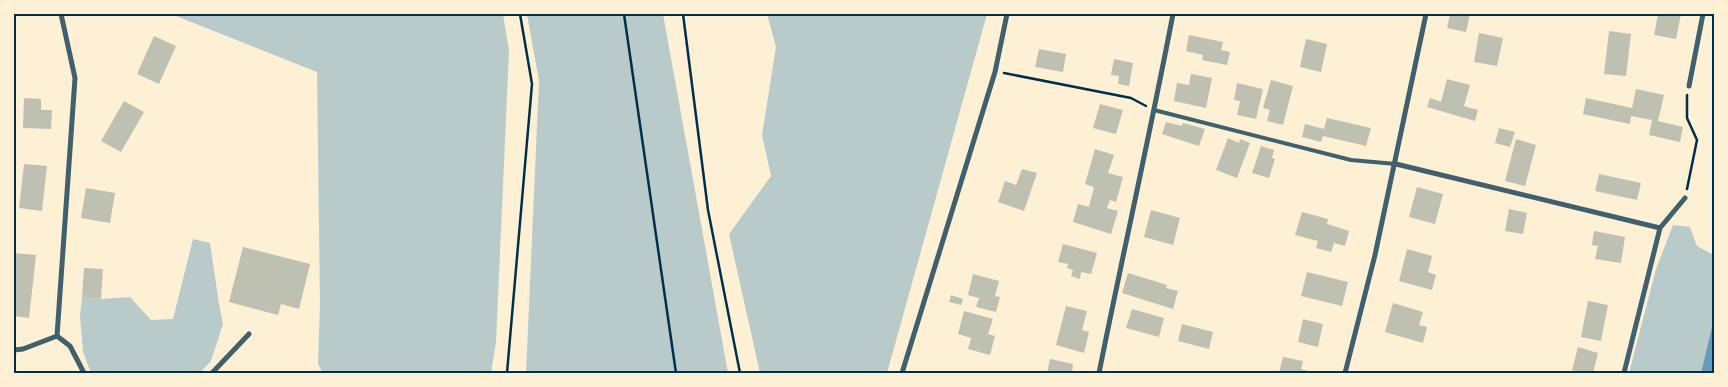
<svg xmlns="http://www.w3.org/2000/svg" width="1728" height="387" font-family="'DejaVu Sans',sans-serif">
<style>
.green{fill:#b9caca}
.water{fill:#669bbc}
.building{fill:#bec0b2}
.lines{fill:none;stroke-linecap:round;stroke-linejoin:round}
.path{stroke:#003049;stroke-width:2.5}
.service{stroke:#3f606c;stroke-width:4}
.minor{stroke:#3f606c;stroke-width:5}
.neatline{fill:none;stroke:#003049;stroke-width:2}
</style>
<rect width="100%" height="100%" fill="#fdf0d5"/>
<path class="green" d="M171 14H503L509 51 496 342 491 373H323L318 364 320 303 317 72Z
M527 14H663L728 373H526L539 81Z
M767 14H987L887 373H760L729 234 771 176 762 135 776 47Z
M1673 225 1690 227 1697 246 1714 255V318L1701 373H1629L1656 269Z
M193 239 210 243 219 304 223 324 211 361 200 373H91L83 352 80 316 82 297 101 299 130 297 151 320 173 319Z"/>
<path class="water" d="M1714 318V373H1701Z"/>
<path class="building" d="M1450 14H1470L1466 32 1447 28Z
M1658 14H1681L1676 39 1654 35Z
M1609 31 1631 34 1626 76 1604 74Z
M1479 33 1503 38 1497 66 1474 62Z
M1189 35 1223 42 1221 50 1230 52 1227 65 1202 60 1203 55 1186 51Z
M154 36 176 46 159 84 137 74Z
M1306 39 1327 44 1321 72 1300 67Z
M1039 49 1066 54 1063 72 1035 67Z
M1114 59 1133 63 1129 86 1118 84 1119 76 1111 75Z
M1191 74 1212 78 1206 108 1174 101 1177 83 1189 85Z
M1447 79 1470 85 1464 106 1478 110 1475 121 1427 107 1430 98 1441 102Z
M1271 80 1293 86 1283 125 1267 121 1270 110 1263 108Z
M1237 83 1263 89 1256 119 1237 115 1240 101 1234 100Z
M1636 89 1664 95 1658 121 1683 127 1680 142 1649 135 1652 120 1631 116 1630 124 1583 114 1586 98 1632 108Z
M24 98 41 99V110H52L51 129 23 128Z
M124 101 144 112 121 152 101 141Z
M1100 104 1123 110 1116 134 1093 128Z
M1327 118 1371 128 1366 146 1323 136 1321 142 1302 137 1305 124 1324 129Z
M1166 122 1182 126 1183 123 1205 129 1199 146 1162 134Z
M1499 128 1515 132 1510 147 1495 143Z
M1228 138 1239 143 1240 139 1250 143 1237 178 1216 170Z
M1516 139 1536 145 1525 186 1505 181Z
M1261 146 1274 150 1272 158 1275 159 1269 178 1252 173Z
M1095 149 1114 155 1108 173 1123 177 1116 202 1110 200 1107 208 1118 211 1111 234 1073 222 1078 204 1089 207 1094 187 1085 184Z
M24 164 47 166 42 211 19 208Z
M1022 169 1037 173 1024 211 998 202 1005 181 1016 185Z
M1599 174 1641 183 1637 200 1595 191Z
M1417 187 1443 194 1435 224 1409 217Z
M86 188 115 193 110 223 81 218Z
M1509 209 1527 213 1523 234 1505 231Z
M1151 210 1180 218 1173 245 1144 237Z
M1302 212 1328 219 1327 224 1349 231 1345 246 1334 243 1331 252 1316 248 1318 241 1295 235Z
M1594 231 1625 237 1621 263 1595 259 1598 246 1592 245Z
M1063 244 1097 253 1091 274 1081 272 1080 279 1071 276 1073 270 1067 268 1068 264 1058 262Z
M243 247 310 264 299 309 281 304 278 315 229 302Z
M1407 249 1432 256 1428 272 1436 275 1432 290 1399 281Z
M14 253 36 255 29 318 14 316Z
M84 268 103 269 101 299 82 297Z
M1307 272 1348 282 1342 306 1301 296Z
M1128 273 1167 285 1166 288 1178 291 1173 309 1122 293Z
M973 274 999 281 995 296 1000 297 996 312 976 307 979 298 968 295Z
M951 295 963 299 961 305 949 302Z
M1588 301 1608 305 1601 341 1581 337Z
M1393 303 1423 312 1419 325 1427 327 1423 343 1385 332Z
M1066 306 1087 311 1082 330 1089 332 1084 353 1056 345Z
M1132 309 1164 318 1159 337 1126 328Z
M964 311 993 319 988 334 995 336 990 355 968 349 971 338 958 334Z
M1303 319 1323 324 1318 347 1298 342Z
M1182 324 1213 332 1209 349 1178 341Z
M1578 347 1598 353 1593 373H1582L1572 370Z
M1283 357 1303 361 1301 369 1315 373H1279Z
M1050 359 1073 364 1072 373H1047Z"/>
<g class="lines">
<path class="path" d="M624 14 676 373
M683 14 708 210 740 373
M1004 73 1131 98 1146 106
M1687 95V118L1697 140 1687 189
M507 373 532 84 520 14"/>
<path class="service" d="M1154 110 1351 160 1396 164"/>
<path class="minor" d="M1689 86 1703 14
M1396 164 1660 228
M57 336 75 78 61 14
M14 350 23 349 57 336 70 346 84 373
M212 373 249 334
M902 373 995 72 1007 14
M1099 373C1123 253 1150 134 1173 14
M1345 373 1375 255 1426 14
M1624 373 1660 228 1685 198"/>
</g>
<rect width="1728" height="387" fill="none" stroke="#fdf0d5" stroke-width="30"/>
<rect x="15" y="15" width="1698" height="357" class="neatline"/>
</svg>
